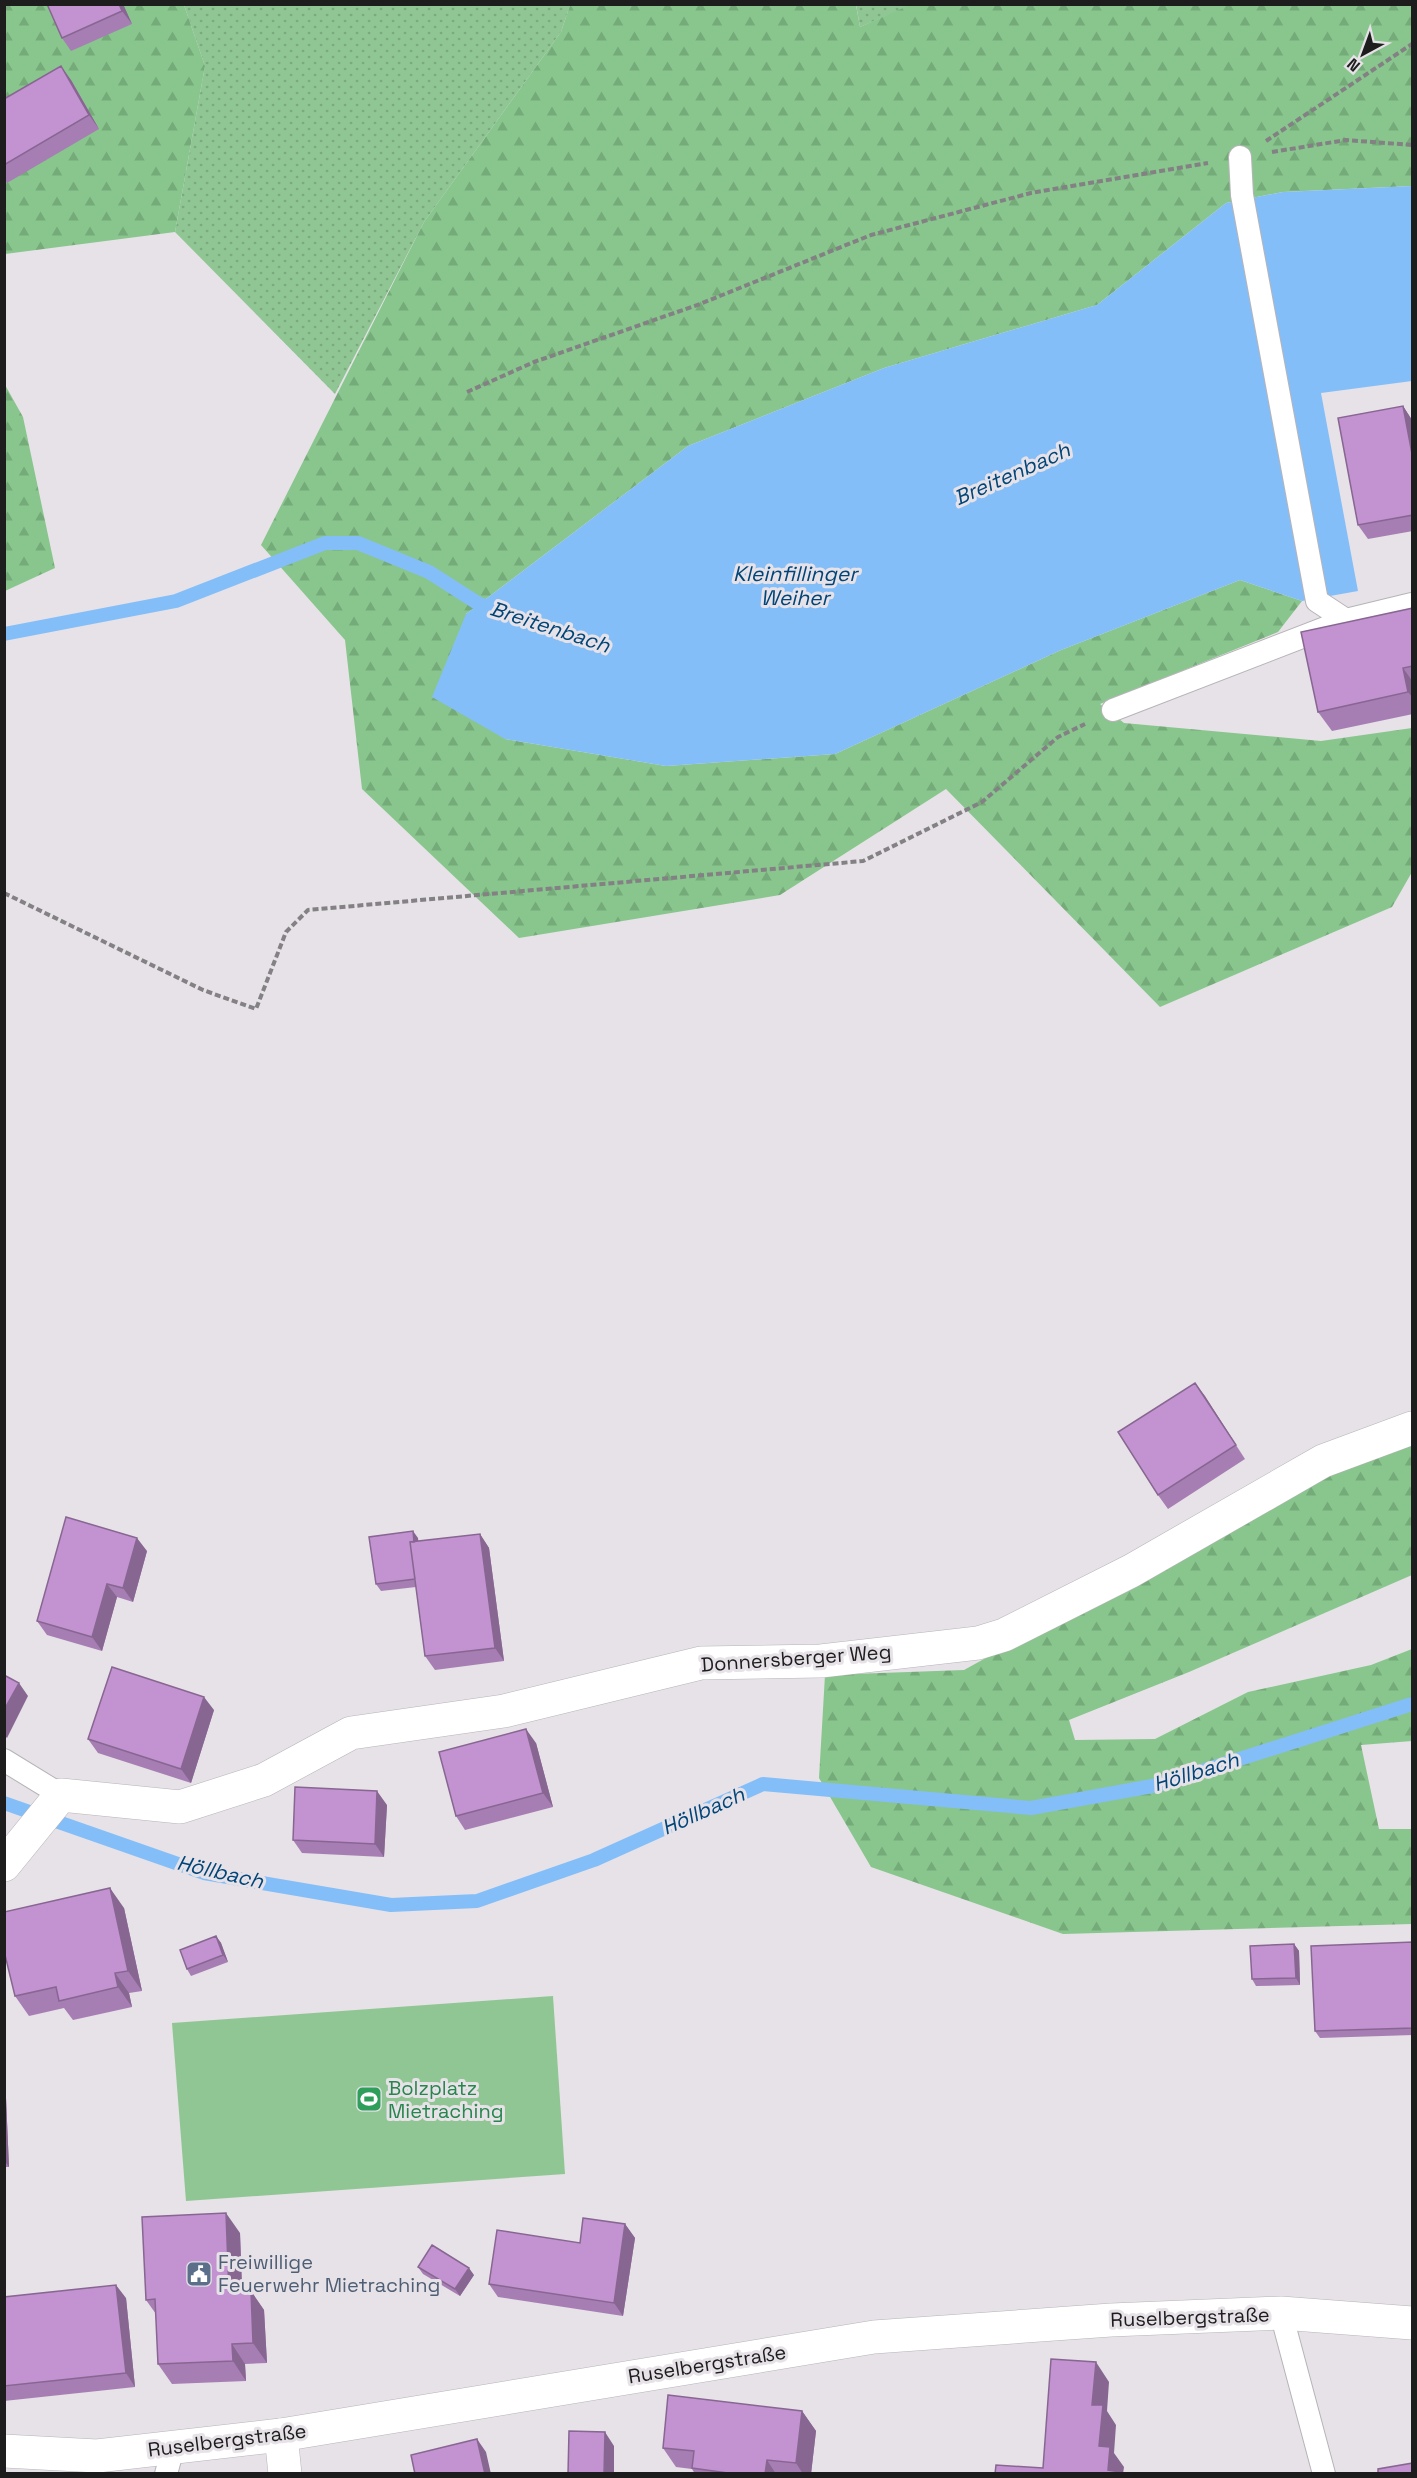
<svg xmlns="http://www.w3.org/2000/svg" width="1417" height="2478" font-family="'Space Grotesk',sans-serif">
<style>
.grass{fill:url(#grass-dots)}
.forest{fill:url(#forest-firs)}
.pitch{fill:#90c694}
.water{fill:#84bef8}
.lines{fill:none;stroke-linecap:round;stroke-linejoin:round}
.stream{stroke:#84bef8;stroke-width:14}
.service-casing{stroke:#b7b4b8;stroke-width:24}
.minor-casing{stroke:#b7b4b8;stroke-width:34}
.secondary-casing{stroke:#b7b4b8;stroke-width:34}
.path{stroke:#838184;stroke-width:4;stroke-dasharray:6 3;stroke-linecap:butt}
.service{stroke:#fff;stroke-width:22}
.minor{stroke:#fff;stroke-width:33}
.secondary{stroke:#fff;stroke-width:33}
.wall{fill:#a77eb4}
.shaded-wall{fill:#886692}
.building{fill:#c292d1;stroke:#886692;stroke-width:1.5}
.labels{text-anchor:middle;stroke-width:6;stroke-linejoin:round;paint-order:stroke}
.street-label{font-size:20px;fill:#1e1d1e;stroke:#e6e2e7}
.leisure-label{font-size:20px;fill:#27864d;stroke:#e6e2e7;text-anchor:start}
.service-label{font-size:20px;fill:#4e5e75;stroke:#e6e2e7;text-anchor:start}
.water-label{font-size:21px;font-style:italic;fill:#004579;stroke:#e6e2e7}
</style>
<defs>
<pattern id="grass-dots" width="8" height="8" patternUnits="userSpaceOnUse" patternTransform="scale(1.5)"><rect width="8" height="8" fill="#90c694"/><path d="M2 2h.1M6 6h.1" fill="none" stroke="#7caa7f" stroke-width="1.8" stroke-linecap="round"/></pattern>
<pattern id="forest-firs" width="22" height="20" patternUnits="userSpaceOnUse" patternTransform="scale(1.5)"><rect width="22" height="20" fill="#88c68d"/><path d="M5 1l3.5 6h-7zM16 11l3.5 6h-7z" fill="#75aa79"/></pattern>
</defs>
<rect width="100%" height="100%" fill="#e6e2e7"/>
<path class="grass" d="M856 4 912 5 860 27Z
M184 5H570L561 32 424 222 335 394 175 232 205 66Z"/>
<path class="forest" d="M912 4 1412 5V186L1283 192 1226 203 1097 305 884 368 688 446 466 614 505 739 666 766 835 754 1061 650 1240 580 1302 601 1278 632 1100 704 1124 723 1321 741 1412 728V872L1392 907 1160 1007 946 789 780 895 519 938 362 789 345 640 261 545 424 222 561 32 570 5H856L860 27Z
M4 5H184L205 66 175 232 5 254Z
M4 383 23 417 55 568 5 591Z
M1412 1434V1575L1189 1672 1069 1720 1075 1740 1155 1739 1248 1692 1371 1665 1412 1649V1741L1361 1745 1379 1829H1412V1924L1063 1934 871 1867 819 1778 825 1675 964 1670 1348 1459Z"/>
<path class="pitch" d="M553 1996 565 2174 186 2201 172 2023Z"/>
<path class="water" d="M1412 186V381L1321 393 1358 591 1302 601 1240 580 1061 650 835 754 666 766 505 739 432 697 466 614 688 446 884 368 1097 305 1226 203 1283 192Z"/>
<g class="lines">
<path class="stream" d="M4 634 176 601 325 543H358L429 572 479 604 494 609
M4 1803 204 1873 391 1905 477 1901 594 1860 763 1784 1031 1808 1158 1785 1412 1704"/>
<g class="service-casing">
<path id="service" d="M1240 157 1242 195 1317 601 1346 620
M1113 710 1346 620 1412 604
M4 1760 61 1795
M1281 2313 1324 2474
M166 2474 173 2448"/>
</g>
<g class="minor-casing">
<path id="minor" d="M4 1865 61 1795 180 1807 264 1780 351 1733 504 1711 701 1663 821 1661 978 1643 1004 1635 1131 1571 1323 1461 1412 1428
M281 2435 285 2474"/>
</g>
<g class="secondary-casing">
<path id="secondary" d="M4 2451 97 2456 281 2435 874 2337 1111 2320 1281 2313 1412 2323"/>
</g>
<path class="path" d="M1266 141 1412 44
M1272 152 1346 140 1412 145
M467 392 534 362 700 304 871 235 1031 193 1208 163
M4 893 203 990 256 1009 286 932 308 910 863 861 982 802 1058 737 1085 724"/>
<use href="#service" class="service"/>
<use href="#minor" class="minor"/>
<use href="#secondary" class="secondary"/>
</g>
<path class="wall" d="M47 4H123L132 24 71 51 62 38Z
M71 80 99 129 7 183 4 178V99Z
M1403 406 1412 420 1413 422V531L1368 539 1358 525Z
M1413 608V714L1332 731 1318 712Z
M1195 1383 1245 1459 1168 1509 1158 1495Z
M480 1534 489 1548 504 1661 435 1670 425 1656 416 1587 381 1591 376 1584 418 1538V1542Z
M147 1551 133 1602 117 1597 102 1651 47 1635 37 1621Z
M214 1710 191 1783 98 1753 88 1739Z
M536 1743 553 1807 465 1830 456 1816Z
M387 1805 384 1857 302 1853 293 1840Z
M124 1908 142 1991 129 1993 132 2007 73 2020 64 2008 29 2016 15 1996Z
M216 1936 221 1943 228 1962 191 1976 187 1969Z
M1413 1942V2035L1320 2038 1315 2031Z
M1294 1944 1299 1951 1300 1985 1256 1986 1252 1979Z
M4 2096 6 2098 9 2167H4Z
M625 2224 635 2238 623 2316 498 2297 489 2284 580 2243Z
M240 2233 242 2291H251L264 2310 267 2363 245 2364 246 2381 172 2384 158 2364 156 2314 146 2300Z
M418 2267 474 2275 460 2296 423 2274Z
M4 2297 126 2298 135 2387 4 2401Z
M802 2411 816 2431 811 2474H695L692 2469 676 2467 663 2448Z"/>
<path class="shaded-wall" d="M119 4H123L132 24 122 11Z
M61 66 71 80 99 129 89 115Z
M1403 406 1412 420 1413 422V459Z
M1403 668 1413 682V698L1408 692Z
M1195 1383 1205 1396 1245 1459 1236 1445Z
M413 1531 418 1538 423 1586 419 1579Z
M480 1534 489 1548 504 1661 495 1648Z
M137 1538 147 1551 133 1602 123 1588Z
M107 1584 117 1597 102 1651 92 1637Z
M19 1683 28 1696 7 1738 4 1735V1710Z
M204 1697 214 1710 191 1783 181 1769Z
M526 1729 536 1743 553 1807 543 1793Z
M377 1791 387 1805 384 1857 375 1844Z
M110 1888 124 1908 142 1991 128 1971Z
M216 1936 221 1943 228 1962 223 1955Z
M1294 1944 1299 1951 1300 1985 1296 1978Z
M115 1973 129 1993 132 2007 118 1987Z
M4 2096 6 2098 9 2167 4 2160Z
M226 2213 240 2233 243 2312 229 2292Z
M625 2224 635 2238 623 2316 614 2303Z
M469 2268 474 2275 460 2296 455 2289Z
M116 2285 126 2298 135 2387 126 2373Z
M251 2291 264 2310 267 2363 253 2343Z
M232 2344 245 2364 246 2381 233 2361Z
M1096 2362 1109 2382 1107 2411 1116 2425 1114 2453 1124 2467 1123 2474H1110L1108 2470 1099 2446 1092 2405Z
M802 2411 816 2431 811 2474H803L796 2463Z
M605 2432 614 2446V2474H604Z
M477 2439 486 2452 491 2474H485Z
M767 2460 776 2474H765Z"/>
<path class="building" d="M47 4H119L122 11 62 38Z
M61 66 89 115 4 165V99Z
M1403 406 1413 459V515L1358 525 1338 418Z
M1413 608V666L1403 668 1408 692 1318 712 1301 632Z
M1195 1383 1236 1445 1158 1495 1118 1432Z
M66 1517 137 1538 123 1588 107 1584 92 1637 37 1621Z
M413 1531 414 1542H410L415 1579 376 1584 369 1537Z
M480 1534 495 1648 425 1656 410 1542Z
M112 1667 204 1697 181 1769 88 1739Z
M4 1675 19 1683 4 1710Z
M526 1729 543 1793 456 1816 439 1752Z
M295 1787 377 1791 375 1844 293 1840Z
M110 1888 128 1971 115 1973 118 1987 59 2001 56 1987 15 1996 4 1951V1912Z
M216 1936 223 1955 187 1969 180 1950Z
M1413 1942V2028L1315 2031 1311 1946Z
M1294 1944 1296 1978 1252 1979 1250 1946Z
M226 2213 229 2292 251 2291 253 2343 232 2344 233 2361 158 2364 155 2299 146 2300 142 2217Z
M583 2218 625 2224 614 2303 489 2284 497 2230 580 2243Z
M432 2245 469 2268 455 2289 418 2267Z
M116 2285 126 2373 4 2386V2297Z
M1051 2359 1096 2362 1092 2405H1103L1099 2446 1110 2447 1108 2470 1120 2472V2474H995L996 2465 1043 2468Z
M668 2395 802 2411 796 2463 767 2460 765 2474H735L692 2468 694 2451 663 2448Z
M569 2431 605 2432 604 2474H568Z
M477 2439 485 2474H415L411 2455Z
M1413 2463V2474H1378V2469Z"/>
<defs>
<g id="stadium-square" transform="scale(1.35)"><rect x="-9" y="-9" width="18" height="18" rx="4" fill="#2e9e5b" stroke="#e6e2e7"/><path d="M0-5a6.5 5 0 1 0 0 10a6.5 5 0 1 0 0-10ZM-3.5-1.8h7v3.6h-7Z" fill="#fff"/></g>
<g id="civic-square" transform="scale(1.35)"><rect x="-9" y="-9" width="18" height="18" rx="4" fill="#5c6f8a" stroke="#e6e2e7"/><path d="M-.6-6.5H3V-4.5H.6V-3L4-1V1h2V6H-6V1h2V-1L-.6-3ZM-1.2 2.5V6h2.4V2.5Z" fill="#fff"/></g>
</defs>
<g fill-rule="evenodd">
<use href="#stadium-square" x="369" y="2099"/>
<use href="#civic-square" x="199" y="2274"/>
</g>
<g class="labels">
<g class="street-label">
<text transform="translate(796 1658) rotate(-4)" y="7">Donnersberger Weg</text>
<text transform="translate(1190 2317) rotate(-2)" y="7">Ruselbergstraße</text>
<text transform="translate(707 2364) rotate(-9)" y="7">Ruselbergstraße</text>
<text transform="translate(227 2440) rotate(-7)" y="7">Ruselbergstraße</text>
</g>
<g class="leisure-label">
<text x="388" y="2095">Bolzplatz<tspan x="388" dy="23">Mietraching</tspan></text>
</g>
<g class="service-label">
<text x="218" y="2269">Freiwillige<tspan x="218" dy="23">Feuerwehr Mietraching</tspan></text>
</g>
<g class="water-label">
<text transform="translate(1012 474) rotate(-24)" y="7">Breitenbach</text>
<text x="795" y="581">Kleinfillinger<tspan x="795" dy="24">Weiher</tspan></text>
<text transform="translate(550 627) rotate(18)" y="7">Breitenbach</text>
<text transform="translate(1196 1772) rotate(-17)" y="7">Höllbach</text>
<text transform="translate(703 1811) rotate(-24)" y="7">Höllbach</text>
<text transform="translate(220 1872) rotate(13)" y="7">Höllbach</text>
</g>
</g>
<rect width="1417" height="2478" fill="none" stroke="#1e1d1e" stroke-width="12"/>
<g transform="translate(1363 54) rotate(221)" stroke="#e6e2e7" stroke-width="4.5" paint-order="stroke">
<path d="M0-4.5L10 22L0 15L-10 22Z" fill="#1e1d1e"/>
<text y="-9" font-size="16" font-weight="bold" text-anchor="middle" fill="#1e1d1e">N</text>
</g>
</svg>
